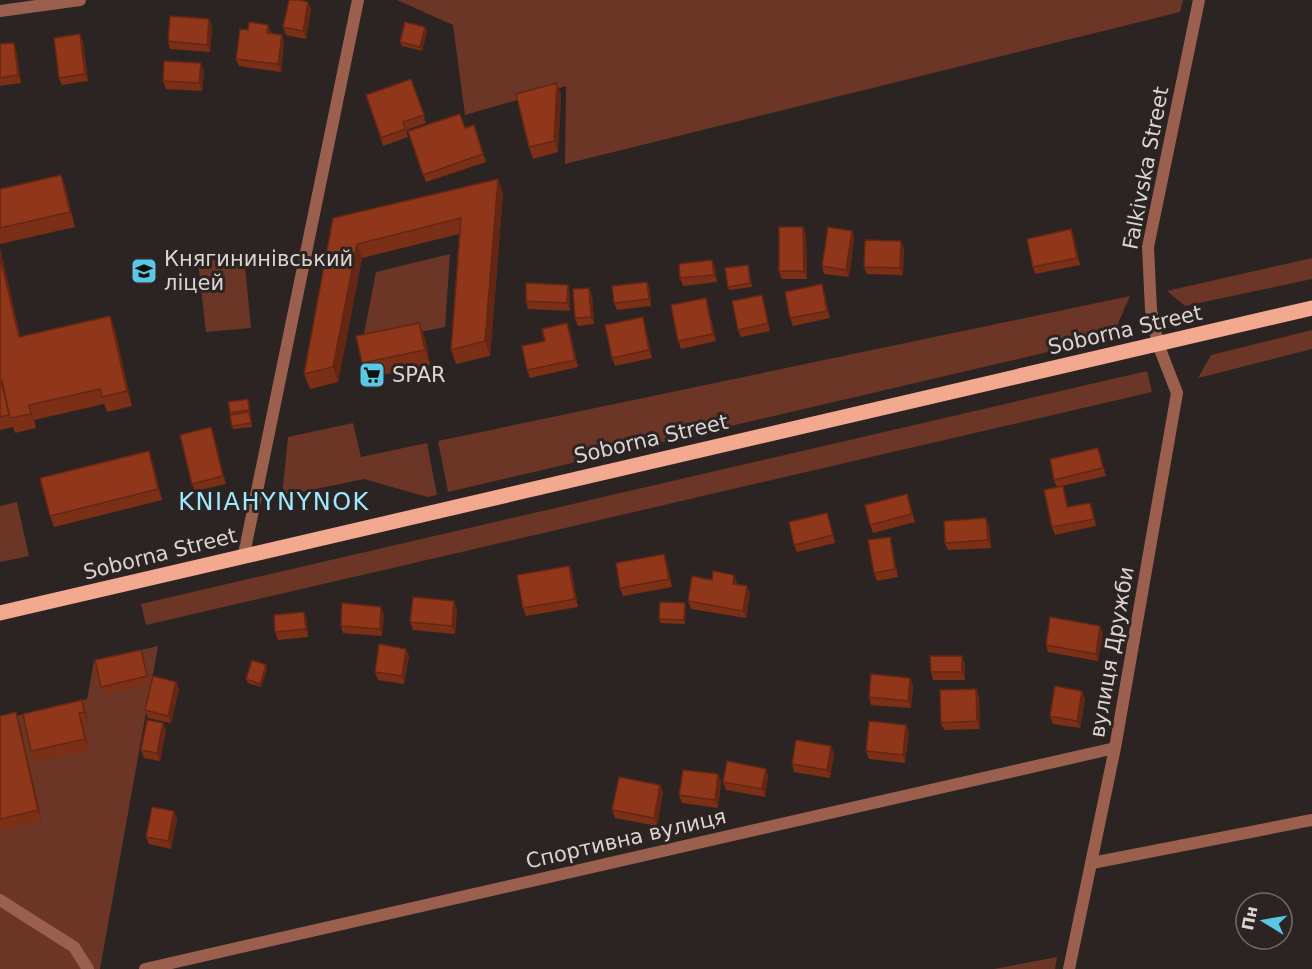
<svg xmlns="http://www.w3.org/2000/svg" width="1312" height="969" font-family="'DejaVu Sans',sans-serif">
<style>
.green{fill:#6b3626}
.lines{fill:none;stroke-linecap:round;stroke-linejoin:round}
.street{stroke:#9b5f4d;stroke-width:12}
.primary{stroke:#f3a890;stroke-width:15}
.wall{fill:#7c2f17}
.shaded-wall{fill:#652613}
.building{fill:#90371b;stroke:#652613;stroke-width:1.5}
.labels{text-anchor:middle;stroke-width:6;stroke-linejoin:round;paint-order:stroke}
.street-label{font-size:21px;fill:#dad5d3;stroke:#2c2422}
.poi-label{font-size:21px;fill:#dad5d3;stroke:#2c2422;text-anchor:start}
.quarter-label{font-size:24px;letter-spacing:1.5px;fill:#9ee9ff;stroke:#2c2422}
</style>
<rect width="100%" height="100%" fill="#2c2422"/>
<path class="green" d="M397 0H1183L1180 12 565 164 566 86 465 115 453 25Z
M450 254 445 327 362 344 376 272Z
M244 257 251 328 206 332 198 262Z
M1312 258V279L1185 306 1167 291Z
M1130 296 1112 337 448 492 438 441Z
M1312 330V349L1198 378 1211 355Z
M1147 371 1152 392 146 625 141 604Z
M353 423 361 457 427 443 437 495 427 497 364 479 282 496 288 437Z
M17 502 29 556 0 562V506Z
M158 646 100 969H0V720L87 699 94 661Z
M1057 957 1055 969H994Z"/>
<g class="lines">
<path class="street" d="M0 11 80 0
M244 554 358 0
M1092 863 1312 820
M0 900 74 947 88 969
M145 969 1115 748
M1069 969 1115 748 1177 393 1158 344 1151 310 1148 247 1199 0"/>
<path class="primary" d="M0 613 1312 308"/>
</g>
<path class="wall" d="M308 2 311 9 306 39 286 35 283 27Z
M209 19 212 27 210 52 170 49 168 41Z
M427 31 422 51 402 46 400 42Z
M271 32V33L282 35 284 42 281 72 239 66 236 59Z
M80 34 83 42 88 81 62 85 59 78Z
M0 44 16 50 21 83 0 86Z
M204 71 202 91 166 89 163 81Z
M411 79 426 123 406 130 408 137 383 146 366 95Z
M561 95 558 152 533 159 529 147Z
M474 125 486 162 426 182 408 131 465 128Z
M0 189H66L75 227 0 244Z
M503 193 490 356 456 364 451 350 459 234 362 258 338 382 310 389 304 374 333 218Z
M852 231 854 238 849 277 824 274 822 266Z
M806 234 807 279H782L779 271Z
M1074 237 1080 265 1035 274 1033 267Z
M0 248 20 336 115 330 132 406 107 412 104 404 34 420 36 428 15 433 13 427 0 430Z
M904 248 903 275 867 274 864 267Z
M715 267 717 282 683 286 680 278Z
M749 268 752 287 729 290 728 287Z
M647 282 650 290 651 306 617 310 614 303Z
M822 284 824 291 830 318 793 326 790 318Z
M570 293V311L528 309 526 301Z
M592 295 594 324 578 326 575 318Z
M706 298 708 306 716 341 681 349 678 341Z
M764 303 770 331 741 337 738 330Z
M567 323 570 331 578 367 530 378 527 370 545 341Z
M645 325 652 358 615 366 612 358Z
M425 338 430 365 367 378 362 363Z
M249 403 252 427 233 429 230 413Z
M211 427 226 484 195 491 192 484Z
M1098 448 1106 476 1057 487 1054 480Z
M149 451 153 463 162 500 54 527 50 516Z
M1063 486 1065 494 1068 507 1090 503 1093 510 1096 526 1055 535 1052 527Z
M907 494 915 522 873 533 870 525Z
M827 513 835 543 797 552 794 545Z
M986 518 989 526 991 548 948 550 945 543Z
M892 544 898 577 877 581 874 573Z
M667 562 672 587 623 596 620 588Z
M569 566 572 573 578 607 526 616 523 608Z
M734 575 737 584 747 586 750 594 746 618 691 609 688 601 712 580Z
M686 607 685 624 661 623 659 619Z
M457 609 455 634 413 630 410 622Z
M304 612 307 620 308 637 278 640 275 632Z
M384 614 382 636 343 633 341 626Z
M1103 633 1098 661 1048 652 1046 645Z
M406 649 409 656 404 684 378 680 375 672Z
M143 657 149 684 104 695 101 687Z
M965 664V680H933L931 672Z
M267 669 261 687 248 683 246 679Z
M910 678 913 685 911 708 871 705 869 697Z
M176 682 179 689 171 723 148 718 145 710Z
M976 689 979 697 980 729 944 730 941 723Z
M1082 691 1085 699 1080 728 1053 724 1050 716Z
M82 700 86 712 88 723 83 725 89 750 35 763 31 751Z
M0 716 20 724 42 821 0 831Z
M163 723 166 731 160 761 144 758 141 750Z
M909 732 905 763 869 759 866 751Z
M831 746 834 754 830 778 794 772 792 764Z
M766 769 768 776 765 797 726 790 723 782Z
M718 774 721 782 718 808 682 803 679 795Z
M660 785 663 792 657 826 615 818 612 810Z
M174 811 177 819 171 849 149 844 146 837Z"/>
<path class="shaded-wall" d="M308 2 311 9 306 39 303 31Z
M209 19 212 27 210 52 207 45Z
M268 25 271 32 269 40 267 33Z
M425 27 427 31 422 51 420 47Z
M80 34 83 42 88 81 85 74Z
M282 35 284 42 281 72 278 64Z
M14 43 16 50 21 83 18 75Z
M201 63 204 71 202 91 199 83Z
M557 83 561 95 558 152 554 141Z
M61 175 66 189 75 227 70 212Z
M498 179 503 193 490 356 485 341Z
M803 227 806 234 807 279 804 271Z
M1071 229 1074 237 1080 265 1077 258Z
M852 231 854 238 849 277 846 270Z
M901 241 904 248 903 275 900 268Z
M357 244 362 258 338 382 333 367Z
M0 248 24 352 19 337 0 257Z
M712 260 715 267 717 282 714 275Z
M647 282 650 290 651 306 649 299Z
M822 284 824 291 830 318 827 311Z
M568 285 570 293V311L567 303Z
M589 288 592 295 594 324 591 317Z
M706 298 708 306 716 341 713 334Z
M110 316 115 330 132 406 127 391Z
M643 317 645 325 652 358 649 350Z
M419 323 425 338 430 365 425 350Z
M567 323 570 331 578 367 575 360Z
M29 405 34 420 36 428 31 414Z
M211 427 214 435 226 484 223 476Z
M149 451 153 463 162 500 158 489Z
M1063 486 1065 494 1070 515 1067 507Z
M1090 503 1093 510 1096 526 1094 519Z
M986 518 989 526 991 548 988 540Z
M890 537 892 544 898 577 895 569Z
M664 554 667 562 672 587 669 579Z
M569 566 572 573 578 607 575 599Z
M734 575 737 582 736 591 733 584Z
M747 586 750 594 746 618 743 611Z
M454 601 457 609 455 634 452 626Z
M685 603 686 607 685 624 684 620Z
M381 607 384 614 382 636 380 629Z
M304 612 307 620 308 637 306 629Z
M1100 626 1103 633 1098 661 1096 654Z
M406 649 409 656 404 684 402 676Z
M962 656 965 664V680L962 672Z
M266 665 267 669 261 687 260 684Z
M910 678 913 685 911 708 908 701Z
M176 682 179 689 171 723 168 716Z
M976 689 979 697 980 729 977 721Z
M1082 691 1085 699 1080 728 1077 721Z
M82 700 86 712 88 723 84 712Z
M16 712 20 724 42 821 38 810Z
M79 713 83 725 89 750 85 739Z
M163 723 166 731 160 761 157 753Z
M906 725 909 732 905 763 903 755Z
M831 746 834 754 830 778 827 770Z
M766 769 768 776 765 797 762 789Z
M718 774 721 782 718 808 715 800Z
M660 785 663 792 657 826 654 818Z
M174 811 177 819 171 849 168 841Z"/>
<path class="building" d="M289 0H299L308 2 303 31 283 27Z
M170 16 209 19 207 45 168 41Z
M249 22 268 25 267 33 282 35 278 64 236 59 240 29 248 30Z
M405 22 425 27 420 47 400 42Z
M80 34 85 74 59 78 54 38Z
M14 43 18 75 0 78V44Z
M164 61 201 63 199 83 163 81Z
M411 79 424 115 403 122 405 129 381 138 366 95Z
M557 83 554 141 529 147 516 94Z
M460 114 465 128 474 125 483 154 423 175 408 131Z
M61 175 70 212 0 228V189Z
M498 179 485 341 451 350 461 218 357 244 333 367 304 374 333 218Z
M779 227H803L804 271H779Z
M828 227 852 231 846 270 822 266Z
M1071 229 1077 258 1033 267 1027 239Z
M865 240 901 241 900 268 864 267Z
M0 257 19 337 110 316 127 391 102 397 100 389 29 405 31 414 10 418 2 380 0 381Z
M712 260 714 275 680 278 679 264Z
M748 265 750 283 728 287 725 268Z
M647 282 649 299 614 303 612 286Z
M526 283 568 285 567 303 526 301Z
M822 284 827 311 790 318 785 292Z
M589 288 591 317 575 318 573 289Z
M762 295 768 323 738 330 732 301Z
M706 298 713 334 678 341 671 305Z
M643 317 649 350 612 358 605 325Z
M419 323 425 350 362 363 356 336Z
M567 323 575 360 527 370 522 346 545 341 542 329Z
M0 384H2L9 415 0 417Z
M248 399 249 410 230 413 228 402Z
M249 412 251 423 232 426 230 415Z
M211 427 223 476 192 484 180 435Z
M1098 448 1103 468 1054 480 1050 459Z
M149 451 158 489 50 516 40 478Z
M1063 486 1067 507 1090 503 1094 519 1052 527 1044 490Z
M907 494 912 514 870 525 865 505Z
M827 513 833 535 794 545 789 522Z
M986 518 988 540 945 543 944 521Z
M890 537 895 569 874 573 868 540Z
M664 554 669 579 620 588 616 563Z
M569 566 575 599 523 608 517 575Z
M713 571 734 575 733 584 747 586 743 611 688 601 692 576 712 580Z
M413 597 454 601 452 626 410 622Z
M660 602 685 603 684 620 659 619Z
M342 603 381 607 380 629 341 626Z
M304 612 306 629 275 632 274 615Z
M1050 617 1100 626 1096 654 1046 645Z
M379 644 406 649 402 676 375 672Z
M141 650 147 676 101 687 95 660Z
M930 656H962V672H931Z
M252 660 266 665 260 684 246 679Z
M871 674 910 678 908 701 869 697Z
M153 676 176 682 168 716 145 710Z
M1055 686 1082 691 1077 721 1050 716Z
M976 689 977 721 941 723 940 690Z
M82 700 84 712 79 713 85 739 31 751 23 714Z
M16 712 38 810 0 819V716Z
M147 720 163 723 157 753 141 750Z
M869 721 906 725 903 755 866 751Z
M796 740 831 746 827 770 792 764Z
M727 761 766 769 762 789 723 782Z
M683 770 718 774 715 800 679 795Z
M619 777 660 785 654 818 612 810Z
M152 807 174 811 168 841 146 837Z"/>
<defs>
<g id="school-square" transform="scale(1.35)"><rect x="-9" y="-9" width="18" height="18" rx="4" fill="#5ac8e5" stroke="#2c2422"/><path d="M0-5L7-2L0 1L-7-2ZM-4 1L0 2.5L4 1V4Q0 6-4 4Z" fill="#111"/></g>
<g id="supermarket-square" transform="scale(1.35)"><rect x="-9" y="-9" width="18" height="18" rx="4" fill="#5ac8e5" stroke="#2c2422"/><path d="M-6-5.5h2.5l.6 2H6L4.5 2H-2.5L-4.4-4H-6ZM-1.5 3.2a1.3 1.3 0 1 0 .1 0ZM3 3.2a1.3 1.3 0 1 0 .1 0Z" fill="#111"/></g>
</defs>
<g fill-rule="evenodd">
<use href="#school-square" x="144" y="271"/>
<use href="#supermarket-square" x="372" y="375"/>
</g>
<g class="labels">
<g class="street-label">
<text transform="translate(1146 168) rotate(-79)" y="7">Falkivska Street</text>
<text transform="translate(1125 330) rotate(-13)" y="7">Soborna Street</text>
<text transform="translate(651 439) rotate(-13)" y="7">Soborna Street</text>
<text transform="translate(160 554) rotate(-14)" y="7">Soborna Street</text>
<text transform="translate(1112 652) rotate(-80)" y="7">вулиця Дружби</text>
<text transform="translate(626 839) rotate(-13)" y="7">Спортивна вулиця</text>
</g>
<g class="poi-label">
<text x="164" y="266">Княгининівський<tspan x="164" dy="24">ліцей</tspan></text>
<text x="392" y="382">SPAR</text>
</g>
<g class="quarter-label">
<text x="274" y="510">KNIAHYNYNOK</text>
</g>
</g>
<g transform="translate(1264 921) rotate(281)"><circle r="28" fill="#2c2422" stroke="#726b69" stroke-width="1.5"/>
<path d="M0-4.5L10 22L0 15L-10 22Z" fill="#5ac8e5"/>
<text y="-9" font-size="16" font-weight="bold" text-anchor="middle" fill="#dad5d3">Пн</text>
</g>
</svg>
